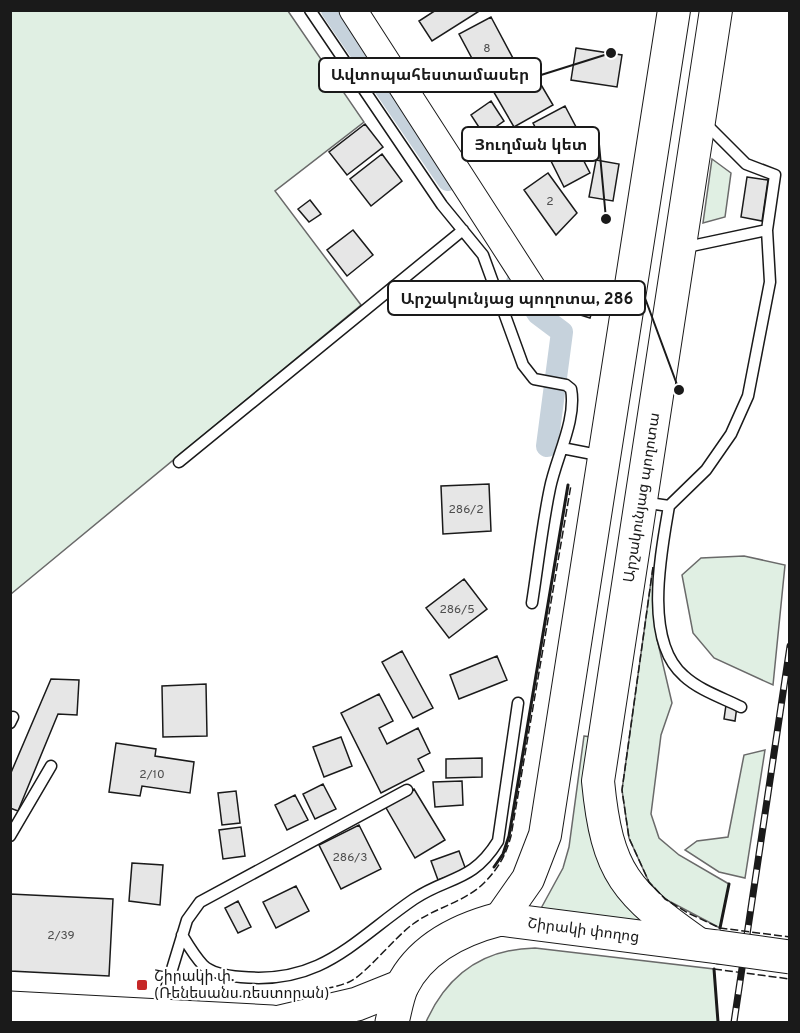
<svg xmlns="http://www.w3.org/2000/svg" width="800" height="1033" font-family="Overpass,'Noto Sans Armenian',sans-serif">
<style>
.green{fill:#e0efe3;stroke:#6a6a6a;stroke-width:1.5}
.lines{fill:none;stroke-linecap:round;stroke-linejoin:round}
.canal{stroke:#c6d2dc;stroke-width:22}
.building{fill:#e6e6e6;stroke:#1a1a1a;stroke-width:1.5}
.lane-casing{stroke:#1a1a1a;stroke-width:13}
.secondary-casing{stroke:#1a1a1a;stroke-width:29}
.primary-casing{stroke:#1a1a1a;stroke-width:34}
.highway-casing{stroke:#1a1a1a;stroke-width:35}
.lane{stroke:#fff;stroke-width:10}
.secondary{stroke:#fff;stroke-width:27}
.primary{stroke:#fff;stroke-width:32}
.highway{stroke:#fff;stroke-width:33}
.rail-casing{stroke:#1a1a1a;stroke-width:7}
.rail{stroke:#fff;stroke-width:4.5;stroke-dasharray:14;stroke-linecap:butt}
.highway-bridge-casing{stroke:#1a1a1a;stroke-width:35;stroke-linecap:butt}
.highway-bridge{stroke:#fff;stroke-width:33}
.fence{stroke:#1a1a1a;stroke-width:1.5;stroke-dasharray:8 3;stroke-linecap:butt}
.wall{stroke:#1a1a1a;stroke-width:3}
.poi-dot{fill:#c62828;stroke:#fff;stroke-width:2}
.labels{text-anchor:middle;stroke-width:4.5;stroke-linejoin:round;paint-order:stroke}
.number-label{font-size:12px;fill:#4d4d4d}
.street-label{font-size:15px;fill:#1a1a1a;stroke:#fff}
.poi-label{font-size:15px;fill:#1a1a1a;stroke:#fff;text-anchor:start}
.leader{fill:none;stroke:#1a1a1a;stroke-width:2}
.callout-dot{fill:#1a1a1a;stroke:#fff;stroke-width:2}
.callout{fill:#fff;stroke:#1a1a1a;stroke-width:2}
.callout-label{font-size:16px;text-anchor:middle;font-weight:bold;fill:#1a1a1a}
</style>
<rect width="100%" height="100%" fill="#fff"/>
<path class="green" d="M11 10 288 11 364 122 275 191 361 305 11 594Z
M712 159 731 173 725 217 703 223Z
M744 556 785 565 773 685 714 658 693 633 682 575 701 558Z
M653 567 657 639 672 703 661 735 651 814 659 838 679 855 729 884 720 928 665 899 649 882 629 838 622 790Z
M584 736 591 737 613 887 643 923 539 912 563 868 569 847Z
M765 750 745 878 719 872 685 850 697 841 728 837 744 755Z
M535 948 714 969 718 1022H426C447 975 482 949 535 948Z"/>
<g class="lines">
<path class="canal" d="M332 10 448 180
M517 282 538 314 562 332 547 446"/>
</g>
<path class="building" d="M436 10H481L432 41 419 21Z
M491 17 515 62 483 79 459 34Z
M576 48 622 55 617 87 571 80Z
M530 66 553 105 514 127 492 89Z
M491 101 504 121 484 135 471 115Z
M565 106 576 127 544 144 533 123Z
M365 124 383 147 347 175 329 152Z
M571 136 590 173 564 187 545 149Z
M382 154 402 181 371 206 350 179Z
M596 160 619 164 613 201 589 197Z
M548 173 577 213 556 235 524 190Z
M747 177 768 180 762 221 741 217Z
M310 200 321 214 309 222 298 209Z
M353 230 373 255 347 276 327 250Z
M560 289 596 299 590 318 555 307Z
M489 484 491 531 443 534 441 486Z
M464 579 487 609 449 638 426 608Z
M402 651 433 708 413 718 382 662Z
M497 656 507 680 459 699 450 675Z
M51 679 79 680 77 715 58 714 18 811 10 808V775Z
M206 684 207 736 163 737 162 686Z
M379 694 393 721 379 728 387 744 418 728 430 753 418 759 424 771 381 793 341 713Z
M726 705 737 706 735 721 724 719Z
M341 737 352 766 324 777 313 747Z
M116 743 156 749 155 756 194 762 190 793 142 786 140 796 109 792Z
M482 758V777L446 778V759Z
M462 781 463 805 435 807 433 782Z
M323 784 336 809 315 819 303 794Z
M414 789 445 840 415 858 385 806Z
M236 791 240 823 222 825 218 793Z
M295 795 308 820 287 830 275 805Z
M359 825 381 869 341 889 319 845Z
M241 827 245 856 223 859 219 830Z
M459 851 466 870 438 880 431 861Z
M132 863 163 865 160 905 129 901Z
M296 886 309 911 276 928 263 902Z
M10 894 113 899 109 976 10 971Z
M238 901 251 927 238 933 225 908Z"/>
<g class="lines">
<g class="lane-casing">
<path id="lane" d="M310 10 442 205 483 255 523 365 534 379 566 385 571 389C577 419 556 458 550 488 542 526 538 565 532 603
M682 248 767 230 775 175 746 164 704 122
M562 448 603 456
M179 462 463 230
M642 502 669 506C661 553 643 641 684 676 699 690 723 698 741 707
M669 506 706 470 731 434 748 396 770 282 767 230
M10 723 13 717
M10 836 51 766
M182 935C188 945 195 957 203 965 212 974 229 976 241 977 322 985 354 940 414 899 448 876 472 883 498 841L518 703
M159 1012 187 920 200 902 407 790"/>
</g>
<g class="secondary-casing">
<path id="secondary" d="M353 10 536 294"/>
</g>
<g class="primary-casing">
<g id="primary">
<path d="M500 919 528 879 545 835 674 10"/>
<path id="s1" d="M700 945C626 893 607 874 598 781L716 10"/>
</g>
</g>
<g class="highway-casing">
<g id="highway">
<path d="M10 1008 272 1022"/>
<path d="M280 1022 357 1004 402 986"/>
<path id="s2" d="M392 1022C395 1011 397 997 402 986 421 948 461 929 500 919L718 947"/>
</g>
</g>
<use href="#lane" class="lane"/>
<use href="#secondary" class="secondary"/>
<use href="#primary" class="primary"/>
<use href="#highway" class="highway"/>
<g class="rail-casing">
<path id="rail" d="M734 1022 790 646"/>
</g>
<use href="#rail" class="rail"/>
<g class="highway-bridge-casing">
<path id="highway-bridge" d="M718 947 790 957"/>
</g>
<use href="#highway-bridge" class="highway-bridge"/>
<path class="fence" d="M653 567 622 790 629 838 649 882 665 899 688 913 720 928 790 937
M714 969 790 979
M194 998C235 996 313 997 349 982 364 976 396 936 413 924 434 908 465 902 484 883 498 869 506 855 511 836L571 485"/>
<path class="wall" d="M494 867 503 854 509 836 568 485
M720 928 729 884
M714 969 718 1022"/>
</g>
<rect class="poi-dot" x="136" y="979" width="12" height="12" rx="3"/>
<g class="labels">
<g class="number-label">
<text x="487" y="52">8</text>
<text x="550" y="205">2</text>
<text x="466" y="513">286/2</text>
<text x="457" y="613">286/5</text>
<text x="152" y="778">2/10</text>
<text x="350" y="861">286/3</text>
<text x="61" y="939">2/39</text>
</g>
<g class="street-label">
<text dy="5" stroke="none"><textPath href="#s1" startOffset="490">Արշակունյաց պողոտա</textPath></text>
<text dy="5" stroke="none"><textPath href="#s2" startOffset="244">Շիրակի փողոց</textPath></text>
</g>
<g class="poi-label">
<text x="154" y="981">Շիրակի փ.<tspan x="154" dy="17">(Ռենեսանս ռեստորան)</tspan></text>
</g>
</g>
<path class="leader" d="M611 53L541 75M606 219L599 144M679 390L645 298"/>
<g class="callout-dot">
<circle cx="611" cy="53" r="6"/>
<circle cx="606" cy="219" r="6"/>
<circle cx="679" cy="390" r="6"/>
</g>
<g class="callout">
<rect x="319" y="58" width="222" height="34" rx="6"/>
<rect x="462" y="127" width="137" height="34" rx="6"/>
<rect x="388" y="281" width="257" height="34" rx="6"/>
</g>
<g class="callout-label">
<text x="430" y="80">Ավտոպահեստամասեր</text>
<text x="531" y="150">Յուղման կետ</text>
<text x="517" y="304">Արշակունյաց պողոտա, 286</text>
</g>
<rect width="800" height="1033" fill="none" stroke="#1a1a1a" stroke-width="24"/>
</svg>
